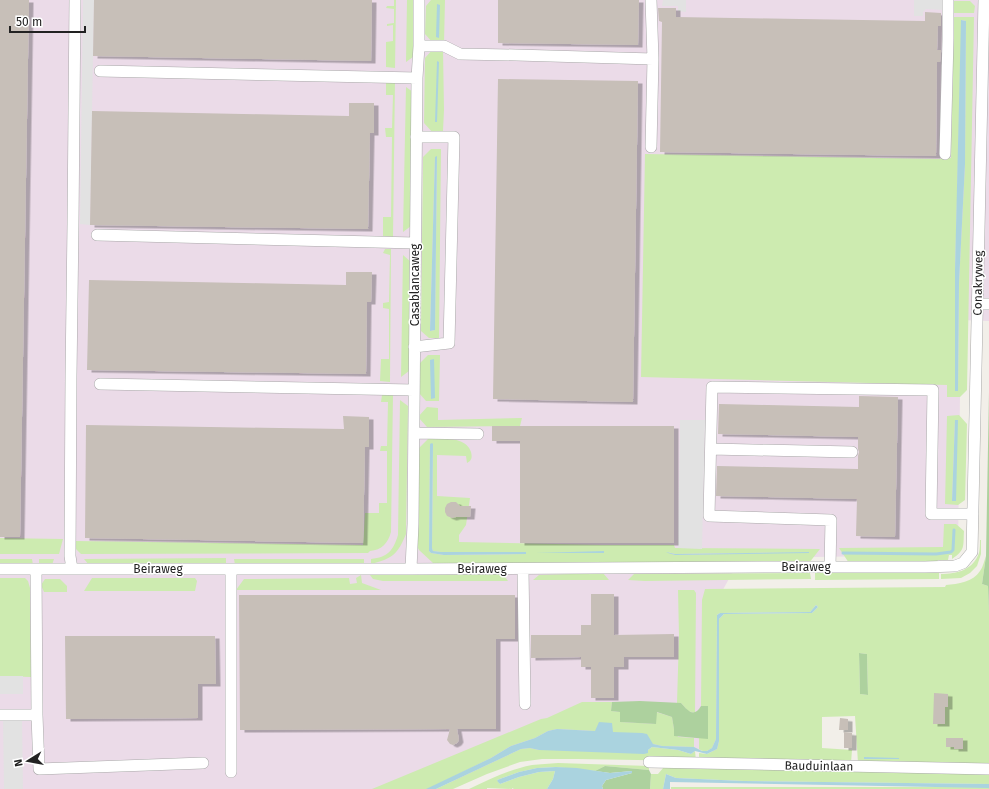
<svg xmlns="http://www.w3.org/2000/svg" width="989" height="789" font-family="'Fira Sans',sans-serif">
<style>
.industrial{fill:#ebdbe8}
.grass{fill:#cdebb0;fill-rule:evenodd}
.forest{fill:#add19e}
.parking{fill:#e2e2e2}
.water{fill:#aad3df}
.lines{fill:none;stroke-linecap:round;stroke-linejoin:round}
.stream{stroke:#aad3df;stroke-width:3}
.building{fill:#c7bfb8;filter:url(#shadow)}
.minor-casing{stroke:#a9a9a9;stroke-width:12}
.minor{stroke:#fff;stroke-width:11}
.labels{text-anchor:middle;stroke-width:3;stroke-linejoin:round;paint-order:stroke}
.street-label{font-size:12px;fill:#222;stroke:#fff}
</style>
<defs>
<filter id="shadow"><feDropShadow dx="4.5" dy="2.5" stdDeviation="0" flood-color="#0004"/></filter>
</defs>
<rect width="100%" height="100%" fill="#f2efe9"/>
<path class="industrial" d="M0 0H989V321L961 320 958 549 948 555 747 558 735 568 715 604 720 752 576 738 430 789H0Z"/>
<path class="grass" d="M394 0H396L395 68 386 67V42L393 41V25L387 26V24L394 23V9L386 8 387 6H394Z
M407 0H415L413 57 406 62Z
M431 0H445L444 43H433L425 34 426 6Z
M954 1H970L975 6 974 13H953Z
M954 17H974L967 390 960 397H947V385L641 377 645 154 938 159 951 158ZM962 20 966 21 965 164 959 283 958 391H955V270Z
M433 49H443L444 110 443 131 433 133 424 123 425 58Z
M386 80H395L393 237 383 236V217H391L392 137H386L385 128H392L393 95H386Z
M406 87 413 92 411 226 403 232Z
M431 149H441L439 338H429L421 331 423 157ZM435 157H437L435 330 430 331Z
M385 249H391L390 382 380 381 381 359H389V309L383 308V303L389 302 390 255 383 253Z
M403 255 411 262 409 371 401 377Z
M428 355H440L439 401H426L419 393V364Z
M382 395H393L391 532C388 543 382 550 370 551L368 553 81 554 76 549V541L363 545 365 513H379V503H387V451H380L381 446H387L388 402H381Z
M400 400 408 406 406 534C398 554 392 559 371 564V559C388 557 393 551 398 535Z
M427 407 438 408V420L522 418 520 426 427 427 418 417Z
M959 415 967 424 965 500 958 505 945 504 947 416ZM955 420 956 501H952Z
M428 439C442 439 466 436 471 452 472 456 472 458 470 461L467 463 466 456 437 455V496L470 498 466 525 459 535V542L603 545H674L675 548 820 549 809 563 534 564 433 563 419 550 417 546 419 448ZM430 444H433L432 548 433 551 441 552H526V554L444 555 431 553 429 551ZM667 552 675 554 809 552 675 555Z
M944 524H956L964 531C963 545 966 550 952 559V555H949L948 560H938L936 563H849L839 548 943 547Z
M0 538 63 539 59 554H0Z
M980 540H981V554L977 566 970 573 961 578 941 579V574C957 574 973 570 979 553 980 549 980 544 980 540Z
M986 556 982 584 988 586 989 612V766L858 763 855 716 822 717V748L852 750 851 763 850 769 989 772V784L744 781 676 778 666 774 663 789H650L651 774H658L664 767H739L778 769H800L799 763 716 760 699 761V753L707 754 717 749 719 741V619L724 614 812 613 818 607 816 605 810 612 720 613 717 615V619L716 739 712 748C708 751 704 753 699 749V738H708V707L701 706 702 600 705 589 945 587 946 585C958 584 973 582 980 571 983 567 984 561 986 556ZM859 653 867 654 868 695 860 694Z
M226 558V563L89 565 84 559Z
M0 559H32L33 565H0Z
M39 559H54L52 565H39Z
M234 559H364V564L235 565Z
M603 573 609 580H533L539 575Z
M810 573 811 579 645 581 628 580 634 574Z
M815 573H939V579L815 580Z
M503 574 508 581H383L373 579 370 575Z
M361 575 362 583 381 590H236L244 579 349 578 350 584 357 583 356 578Z
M0 578H25L28 581 30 588 31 677 0 676Z
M92 578H195L197 581 195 591H84Z
M45 579H60L67 586V592H44L41 585Z
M678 590H694L696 593 695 713 688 711 681 703H677L679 636Z
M582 702H612L611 711 620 712V722L656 724V712L672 717 674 729 678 737 694 738V747L662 746 595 731 557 729 548 731 535 738 511 746 491 758 428 789H372L541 719 547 718Z
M652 747 678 750 691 754 695 751 696 761 578 759H542L520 762 487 774 453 789H436L521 749 530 748 539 750H648Z
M558 763 649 766V770L605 766 595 771 556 767 537 768 519 772 497 780 500 784 519 777 539 772 555 771 553 779 547 789H514L512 788V789L487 788V789H469C489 780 510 769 532 765 540 764 549 764 558 763Z
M671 787H989V789H671Z"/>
<path class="forest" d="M989 392V612L988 586 982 584 986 556Z
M859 653 867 654 868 695 860 694Z
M640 701 681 703C688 711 694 718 701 706H708V739L674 736V729L672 717 657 712 656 724 620 722V712L611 711 612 702Z
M605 766 649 770 651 774 650 789H603L602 786 606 780 632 773V771L610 773 595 771Z"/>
<path class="parking" d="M83 0H94L90 225 80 224Z
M663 0H686V12L678 11V6H662Z
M914 0H947L945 10 926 9 923 12V16H914Z
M680 420H705L702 549 678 548Z
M0 676H23V694H0Z
M22 718 23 789H4L3 719Z"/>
<path class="water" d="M437 4 440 5 439 38 436 37Z
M961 20 966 21 965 164 959 283 958 391H955V270Z
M437 61 439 62 437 122H435Z
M437 156 435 330 430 331 435 157Z
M434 359 435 398 431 399 430 360Z
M955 420H958L956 501H952Z
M432 443 433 444 432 548 433 551 441 552H526V554L444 555 431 553 429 551 430 444Z
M604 551V553H536Z
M666 552 675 554 809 552V553L675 555 668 553Z
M816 605 818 607 812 613 724 614 719 619V741L717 749 707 754 695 751 691 754 678 750 652 747 648 750V753L644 754 539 750 530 748 521 749 436 789H426L491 758 511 746 535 738 548 731 557 729 595 731 599 722 612 723 613 732 642 733 647 734 653 744 662 746 694 747 702 751H707L712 748 716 739 717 619V615L720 613 810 612Z
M864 757 899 758V759H864Z
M556 767 577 768 610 773 632 771V773L606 780 602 786 603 789H547L553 779 555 771 539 772 519 777 500 784 498 782 497 780 519 772 537 768Z
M666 774 676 778 744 781 989 784V788L670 782V789H663Z"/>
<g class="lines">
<path class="stream" d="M843 553 936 554 951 552 953 550 954 530"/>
</g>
<path class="building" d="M0 0H29L20 537H0Z
M94 0H372L371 61 93 56Z
M498 0H639L638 45 498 43Z
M658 8H676V17L800 19 925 21V12L941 13V26H938L937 50H941L940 62H937L936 156 660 152 662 22 659 21Z
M498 79 638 81 633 402 493 399Z
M349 103H374V133H370L368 229 90 225 92 111 349 116Z
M346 272H372L371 302H367L366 374 87 370 89 280 346 285Z
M859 396 898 397 895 537 856 536 857 499 716 496 717 466 858 469V456L859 452 858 449V437L718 434 719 404 859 407Z
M343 416 369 417V447H365L363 543 85 538 86 425 344 429Z
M492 426H674V543H520V441H492Z
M451 502H456L460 506H471L470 517H456L452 518 447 516 445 512V508L447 504Z
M591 594H614V635L674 634V657H624V667H614V698H591V667H581V657L531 658V635H581V625H591Z
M239 595H515V639H496V729H457L459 740 457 743 453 745 450 744 447 740 450 729 240 730Z
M65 636H215L216 684H198V718L66 719Z
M934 693 948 694V707H945V724H933Z
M840 718 848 719V730H839Z
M844 732 852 733V748H844Z
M946 738H963V749H954V747H946Z"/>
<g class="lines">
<g class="minor-casing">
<path id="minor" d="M419 46H444L460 54 516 55 653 59
M100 71 417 78
M651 147 653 59 651 0
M945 154 948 39V0
M97 235 415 243
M977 304H989
M414 347 449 343 454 137H416
M100 384 414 390
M414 433 478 434
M711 449 852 452
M830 567 831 520 709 516 712 387 933 390 931 514H973
M0 569H411L781 567H925L955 566 963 563 972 552 984 0
M72 569 70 556 71 376 73 224 75 0
M231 569V772
M411 569 413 524 417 78 419 46V0
M523 569 525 704
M0 715H37L36 569
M37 715 39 769 203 763
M649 762 989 769"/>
</g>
<use href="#minor" class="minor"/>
</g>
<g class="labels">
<g class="street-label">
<text transform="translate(978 283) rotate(-89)" y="4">Conakryweg</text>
<text transform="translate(415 285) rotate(-90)" y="4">Casablancaweg</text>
<text x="806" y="571">Beiraweg</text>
<text x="158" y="573">Beiraweg</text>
<text x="482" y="573">Beiraweg</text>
<text transform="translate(819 766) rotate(1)" y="4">Bauduinlaan</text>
</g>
</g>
<g transform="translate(28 761) rotate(259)" stroke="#ffffff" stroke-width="3" paint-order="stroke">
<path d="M0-3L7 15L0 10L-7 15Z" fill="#222222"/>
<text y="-6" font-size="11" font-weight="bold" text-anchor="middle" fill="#222222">N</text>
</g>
<path d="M10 26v6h75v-6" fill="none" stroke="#222222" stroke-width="2"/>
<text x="16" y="26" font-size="12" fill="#222222" stroke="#ffffff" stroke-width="3" paint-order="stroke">50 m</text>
</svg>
